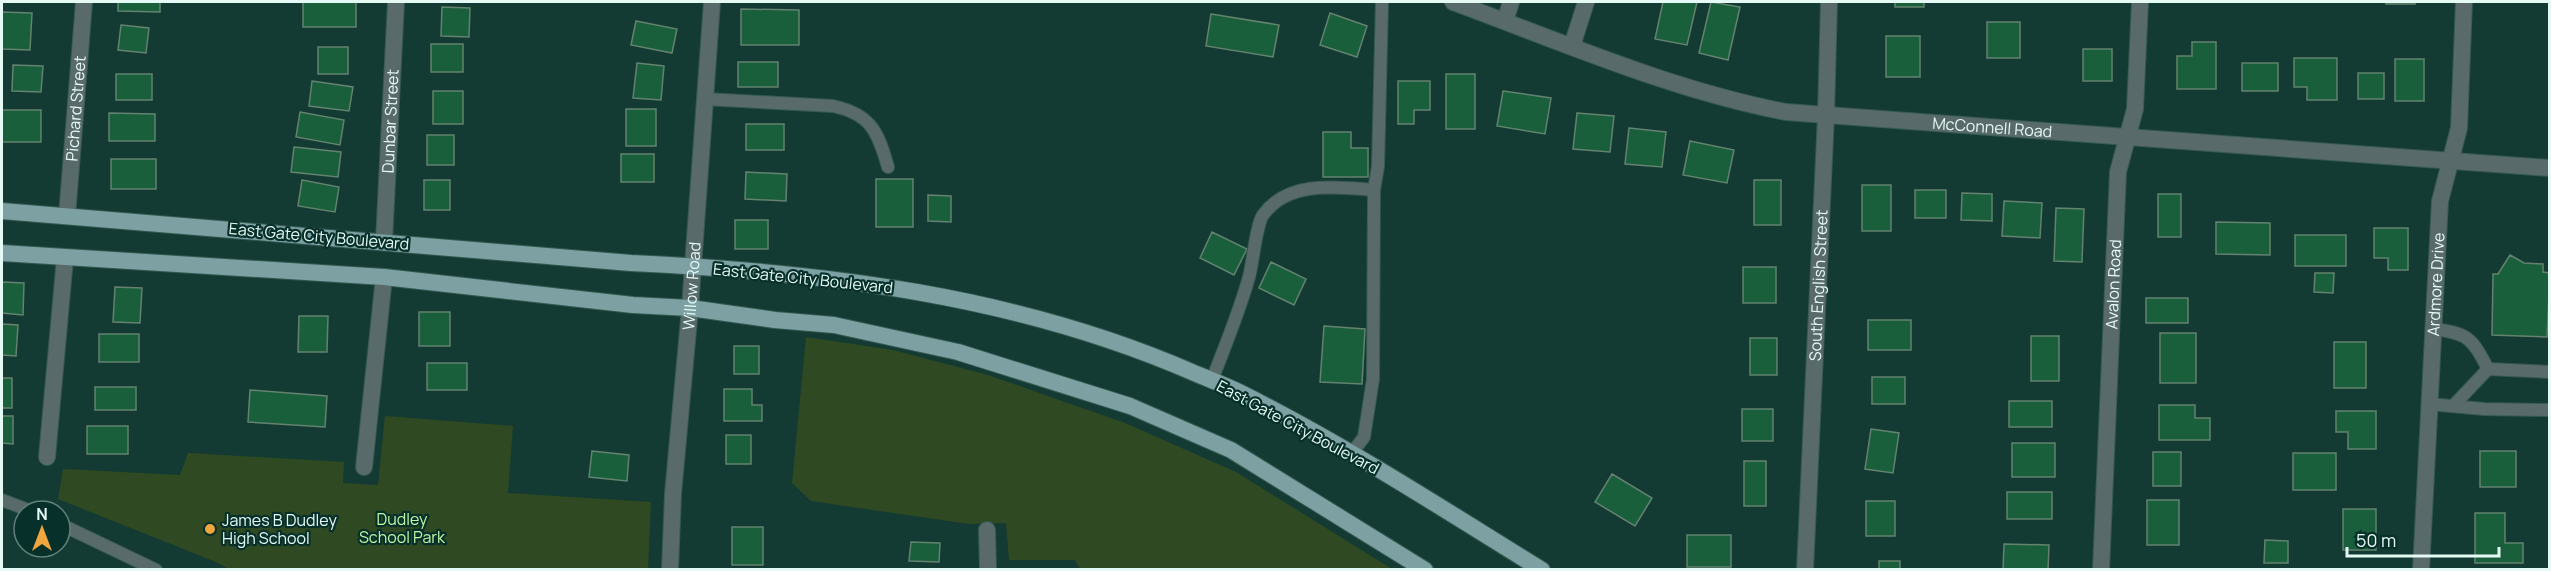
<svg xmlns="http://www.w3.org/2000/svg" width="2551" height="571" font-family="Manrope,sans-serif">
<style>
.green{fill:#2f4a22}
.building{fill:#195f3c;stroke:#63826f;stroke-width:1.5}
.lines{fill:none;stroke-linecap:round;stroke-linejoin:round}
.service-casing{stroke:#355a52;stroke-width:14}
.minor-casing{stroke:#355a52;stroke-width:18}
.tertiary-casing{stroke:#355a52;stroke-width:18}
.primary-casing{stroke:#355a52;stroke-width:18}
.service{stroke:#596a6b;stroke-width:12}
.minor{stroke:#596a6b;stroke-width:16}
.tertiary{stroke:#596a6b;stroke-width:16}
.primary{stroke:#7da0a2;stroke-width:16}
.poi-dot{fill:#f0a63e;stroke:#08302a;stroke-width:2}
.labels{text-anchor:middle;stroke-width:4.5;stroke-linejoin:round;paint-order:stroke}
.street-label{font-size:16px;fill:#e5faf5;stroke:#08302a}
.park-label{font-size:16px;fill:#bef5a4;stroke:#08302a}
.poi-label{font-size:16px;fill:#e5faf5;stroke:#08302a;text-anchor:start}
</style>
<rect width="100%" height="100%" fill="#143b33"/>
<path class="green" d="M806 337 893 350 988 375 1125 423 1236 472 1392 569 1081 570 1075 560H1009L1006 523 969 524 811 501 792 483Z
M385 416 513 426 508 493 651 502 648 569H229L216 562 58 499 63 469 180 475 188 453 344 462 343 483 378 485Z"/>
<path class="building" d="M118 2H160V12L118 11Z
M303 2H356V27H303Z
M1663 2H1697L1687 45 1655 39Z
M1711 2 1740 7 1728 60 1699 53Z
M1895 2H1924V7H1895Z
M2386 2H2415V4H2386Z
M442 7 470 8 469 37 441 36Z
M741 9 799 10V45H741Z
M2 12 32 13 30 50 2 49Z
M1330 13 1367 26 1357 57 1320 45Z
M1211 14 1279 25 1273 57 1206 46Z
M636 21 677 29 672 53 631 45Z
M1987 22H2020V58H1987Z
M121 25 149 28 146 53 118 50Z
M1886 36H1920V77H1886Z
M2192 42H2216V89H2177V56H2192Z
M431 44H463V72H431Z
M318 47H348V74H318Z
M2083 49H2112V81H2083Z
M2294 58H2337V100H2307V87H2294Z
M2395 59H2424V101H2395Z
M738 62H778V87H738Z
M637 63 664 66 661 100 633 98Z
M2242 63H2278V91H2242Z
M13 65 43 66 41 92 12 91Z
M2358 73H2384V99H2358Z
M116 74H152V100H116Z
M1446 74H1475V129H1446Z
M312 81 353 87 349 111 309 106Z
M1398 81H1430V110H1414V124H1398Z
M433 91H463V124H433Z
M1503 91 1551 98 1545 134 1497 126Z
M626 109H656V146H626Z
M2 110H41V142H2Z
M300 112 344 120 340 145 296 137Z
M109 113 155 114V141H109Z
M1577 113 1614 116 1610 152 1573 149Z
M746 124H784V150H746Z
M1629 128 1666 132 1662 167 1625 164Z
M1323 132H1351V148H1368V177H1323Z
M427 135H454V165H427Z
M1690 141 1734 150 1727 183 1683 175Z
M294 147 341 152 338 177 291 172Z
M621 154H654V182H621Z
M111 159H156V189H111Z
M746 172 787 174 786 201 745 199Z
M876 179H913V227H876Z
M302 180 339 187 335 212 298 206Z
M424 180H450V210H424Z
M1754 180H1781V225H1754Z
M1862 185H1891V231H1862Z
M1915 190H1946V218H1915Z
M1962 193 1992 194V221L1961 220Z
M2158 194H2181V237H2158Z
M928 195 951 196V222L928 221Z
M2004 201 2042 203 2040 238 2002 236Z
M2056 208 2084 209 2082 262 2054 261Z
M735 220H768V249H735Z
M2216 222 2270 223V255L2216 254Z
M2374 228H2408V270H2388V258H2374Z
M1212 232 1247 249 1234 275 1200 258Z
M2295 235H2346V266H2295Z
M2510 255 2524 263 2543 264V272L2550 273 2547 337 2492 335 2493 274H2498Z
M1271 262 1306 279 1294 305 1259 288Z
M1743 267H1776V303H1743Z
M2315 273H2334L2333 293 2314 292Z
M2 282 24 283 23 315 2 313Z
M115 287 142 288 140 323 113 322Z
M2146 298H2188V323H2146Z
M419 312H450V346H419Z
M299 316H328L327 352H298Z
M1868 320H1911V350H1868Z
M2 324 18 325 16 356 2 355Z
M1324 326 1365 329 1362 384 1320 382Z
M2160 333H2196V383H2160Z
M99 334H139V362H99Z
M2031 336H2059V381H2031Z
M1750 338H1777V375H1750Z
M2334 342H2366V388H2334Z
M734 346H759V374H734Z
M427 363H467V390H427Z
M1872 377H1905V404H1872Z
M2 378H12V408H2Z
M95 387H136V410H95Z
M724 389H752V405H762V421H724Z
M250 390 327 396 325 427 248 422Z
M2009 401H2052V427H2009Z
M2159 405H2195V418H2210V440H2159Z
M1742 409H1773V441H1742Z
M2336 411H2376V449H2348V432H2336Z
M2 416H13V444L2 443Z
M87 426H128V454H87Z
M1871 429 1899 433 1893 473 1865 469Z
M726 435H751V464H726Z
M2012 443H2055V477H2012Z
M592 451 629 455 627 481 589 477Z
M2480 451H2516V487H2480Z
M2153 452H2181V486H2153Z
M2293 453H2336V490H2293Z
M1744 461H1766V506H1744Z
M1612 474 1652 498 1635 526 1595 502Z
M2007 492H2052V519H2007Z
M2147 500H2179V545H2147Z
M1866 501H1895V536H1866Z
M2343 509H2376V550H2343Z
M2475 513H2505V543H2523V563H2475Z
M732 527H763V565H732Z
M1687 535H1731V567H1687Z
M2265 540 2288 541V563H2264Z
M911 542 940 543 939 562 909 561Z
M2004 544 2049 545 2048 570H2003Z
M1879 561H1900V570H1879Z"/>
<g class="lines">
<g class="service-casing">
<path id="service" d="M705 99 833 106C871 114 878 132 888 167
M2433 329C2468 333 2472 338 2488 369L2550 372
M1212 380C1225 346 1239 313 1249 277 1253 263 1256 225 1263 215 1288 180 1337 187 1374 190
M2429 404 2484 409 2550 410
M2453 406 2488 369
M1352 453 1364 437 1373 379 1374 190 1378 166 1382 2
M2 500 31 511
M60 524 156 570"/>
</g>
<g class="minor-casing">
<g id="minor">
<path d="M1505 21 1511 2"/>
<path d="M1572 46 1586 2"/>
<path id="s1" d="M67 216 84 2"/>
<path id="s2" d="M384 241 396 2"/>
<path d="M47 457 65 258"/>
<path d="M364 467 384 277"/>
<path d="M987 530 988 570"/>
<path id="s3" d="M2101 570 2118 172 2135 109 2140 2"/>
<path id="s4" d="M2421 570 2440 201 2459 128 2464 2"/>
</g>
</g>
<g class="tertiary-casing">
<g id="tertiary">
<path id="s5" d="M1453 2C1562 42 1671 90 1786 112L2550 168"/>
<path id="s6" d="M670 570 673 494 690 308 712 2"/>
<path id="s7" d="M1805 570 1826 115 1829 2"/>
</g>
</g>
<g class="primary-casing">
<path id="primary" d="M2 211 631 263C822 272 1015 295 1192 372 1208 379 1225 385 1241 393 1345 445 1443 509 1542 570
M2 253 384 277 633 305 690 308 775 320 834 325 958 352 1130 406 1231 450 1425 570"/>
</g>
<use href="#service" class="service"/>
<use href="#minor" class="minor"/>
<use href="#tertiary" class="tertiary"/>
<use href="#primary" class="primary"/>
</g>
<circle class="poi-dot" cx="210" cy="529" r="6"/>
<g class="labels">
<g class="street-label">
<text dy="6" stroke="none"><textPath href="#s1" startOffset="108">Pichard Street</textPath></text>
<text dy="6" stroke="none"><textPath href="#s2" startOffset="120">Dunbar Street</textPath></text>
<text dy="6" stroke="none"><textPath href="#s5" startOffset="558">McConnell Road</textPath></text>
<text transform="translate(319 236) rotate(5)" y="6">East Gate City Boulevard</text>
<text transform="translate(803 278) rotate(6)" y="6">East Gate City Boulevard</text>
<text dy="6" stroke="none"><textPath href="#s3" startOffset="286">Avalon Road</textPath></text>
<text dy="6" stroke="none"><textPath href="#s4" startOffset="286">Ardmore Drive</textPath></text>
<text dy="6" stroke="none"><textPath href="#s6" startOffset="285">Willow Road</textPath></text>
<text dy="6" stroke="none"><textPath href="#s7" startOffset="285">South English Street</textPath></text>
<text transform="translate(1298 427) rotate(28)" y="6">East Gate City Boulevard</text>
</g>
<g class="park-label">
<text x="402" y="525">Dudley<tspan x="402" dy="18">School Park</tspan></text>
</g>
<g class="poi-label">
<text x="222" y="526">James B Dudley<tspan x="222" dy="18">High School</tspan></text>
</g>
</g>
<rect width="2551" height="571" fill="none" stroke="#e5faf5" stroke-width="6"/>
<g transform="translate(42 529)"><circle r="28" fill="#08302a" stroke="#60817b" stroke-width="1.5"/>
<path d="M0-4.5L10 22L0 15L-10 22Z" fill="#f0a63e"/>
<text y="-9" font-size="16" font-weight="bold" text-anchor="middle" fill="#e5faf5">N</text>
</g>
<path d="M2347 547v9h152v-9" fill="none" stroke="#e5faf5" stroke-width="3"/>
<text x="2356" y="547" font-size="18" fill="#e5faf5" stroke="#08302a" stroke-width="4.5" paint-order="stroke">50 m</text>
</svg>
